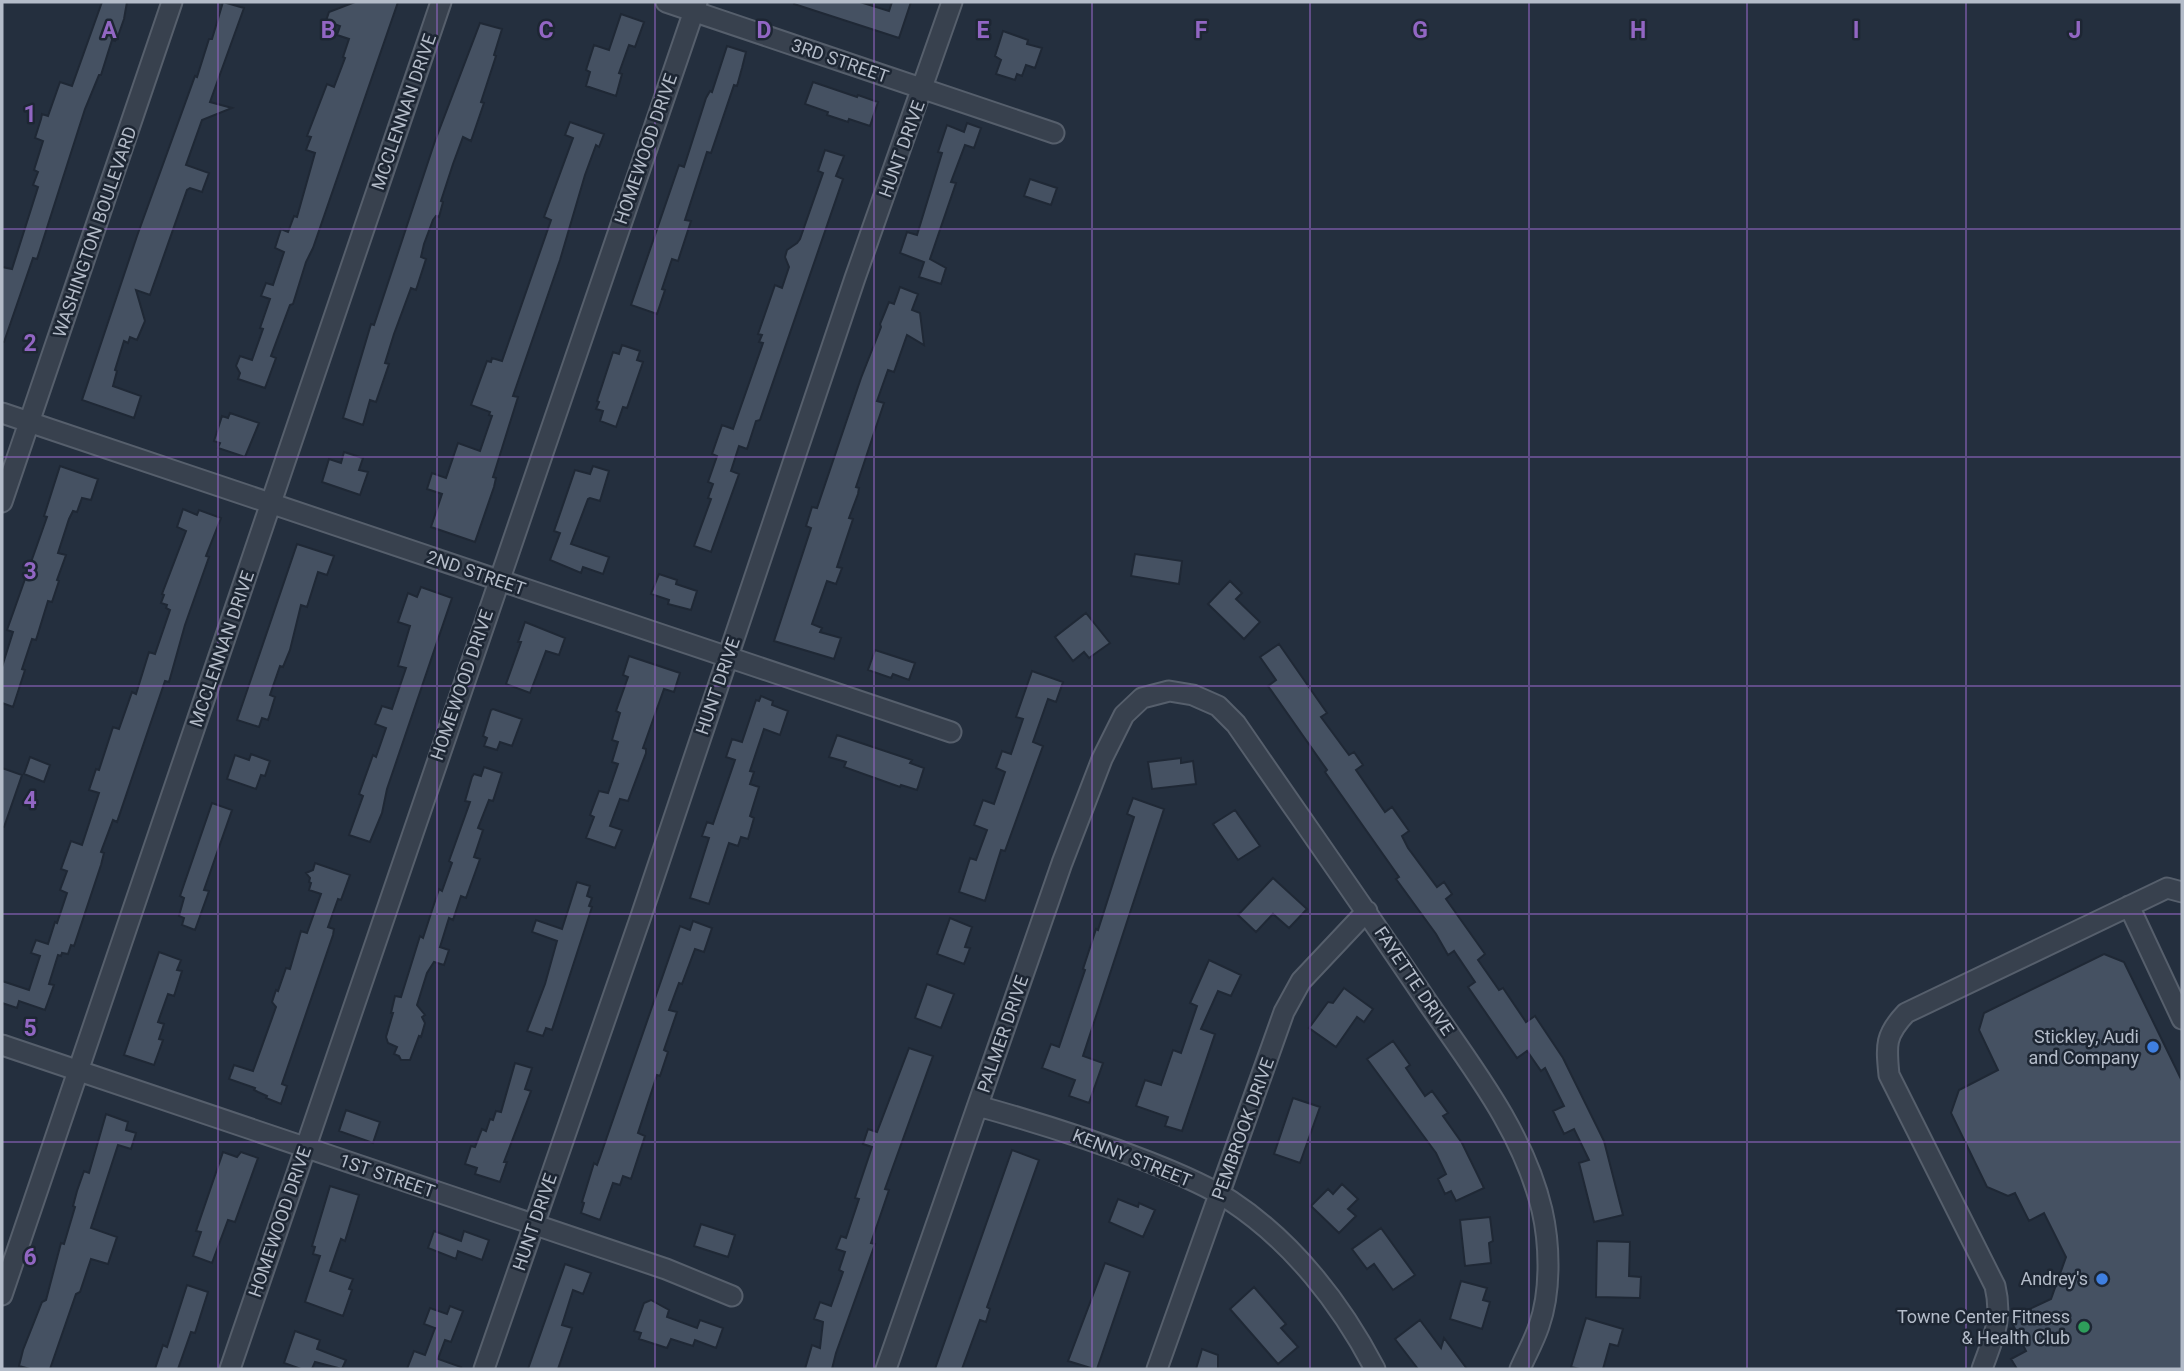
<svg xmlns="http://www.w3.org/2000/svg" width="2184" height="1371" font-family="Roboto,sans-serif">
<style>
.building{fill:#455162;stroke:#1f2835;stroke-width:2}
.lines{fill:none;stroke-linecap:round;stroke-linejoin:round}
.minor-casing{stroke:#565f6c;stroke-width:23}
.minor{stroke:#38414e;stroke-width:19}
.grid{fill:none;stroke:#9266c3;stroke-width:2;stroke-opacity:0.55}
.shop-dot{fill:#3f7fe0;stroke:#1d2633;stroke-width:2.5}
.leisure-dot{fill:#2e9e5b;stroke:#1d2633;stroke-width:2.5}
.labels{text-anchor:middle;stroke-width:5;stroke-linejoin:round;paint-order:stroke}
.street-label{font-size:18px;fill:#b4bcc9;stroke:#1d2633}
.poi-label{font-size:18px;fill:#b4bcc9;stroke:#1d2633;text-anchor:end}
.grid-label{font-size:23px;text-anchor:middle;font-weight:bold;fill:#9266c3;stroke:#1d2633;stroke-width:5;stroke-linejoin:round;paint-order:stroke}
</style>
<rect width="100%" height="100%" fill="#242f3e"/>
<path class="building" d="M102 2H127L124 19 118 36 115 41 112 40 101 75H99L85 109 37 259 33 258 4 342H2V267L12 269 38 187 33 185 38 172 34 170 43 141 35 138 41 119 42 114 48 116 60 82 72 86Z
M223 2 244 8 210 102 232 108 202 120 186 165 209 173 202 192 190 188 187 190 150 295 136 290 145 321 137 340 130 337 128 343 124 341 115 370 117 371 113 386 141 396 134 418 82 400 137 236 195 76 197 77 209 39H212Z
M355 2H398L313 248 306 262 293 304 290 305 271 356 276 358 265 388 238 379 240 373 236 366 240 356 252 360 263 329 260 328 270 299 261 296 266 283 273 285 284 252 275 248 281 229 288 232 294 216 297 217 315 153 306 150 311 137 307 136 327 84 334 87 345 58 343 57 349 39 337 35 340 26 326 21 329 12Z
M794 2H860L889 11 892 2H911L899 38 794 4Z
M621 14 644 22 635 47 629 45 619 73 622 74 616 96 586 86 590 72 586 70 594 45 609 50Z
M480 23 502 29 494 55 496 56 481 102 484 103 471 141 463 137 453 164 441 201 443 202 439 217 436 216 433 220 424 244 421 257 426 259 416 290 411 288 394 334 385 363 389 364 376 402 370 400 363 425 343 418 371 324 374 325 435 141Z
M1003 31 1028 40 1027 44 1042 48 1035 68 1026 65 1022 76 1017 74 1015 80 996 74 1001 60 995 56Z
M727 46 746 52 742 68 737 86 734 85 711 153 707 152 685 220 691 221 678 261 672 259 662 289 665 290 657 314 631 305 679 165 684 167 706 98 710 91 712 92Z
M813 82 857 97 858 95 878 102 870 126 849 119 848 122 827 115 828 112 805 104Z
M570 122 604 134 599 147 596 145 585 175 560 260 513 396 518 397 493 477 496 478 494 487 475 542 431 527 442 494 427 489 432 473 446 478 458 443 480 451 492 416 489 415 490 412 471 405 487 361 491 362 492 358 502 361 551 220 544 217 573 138 565 135Z
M967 123 981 128 974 148 965 145 951 182 956 183 930 259 946 268 941 284 919 277 924 262 900 253 907 232 917 235 942 153 938 152 947 125 964 132Z
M825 150 844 156 836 176 843 179 760 420 756 421 747 449 739 446 731 471 739 474 711 552 694 546 711 499 708 498 713 484 708 482 717 456 712 454 722 425 733 429 763 343 759 342 762 335 758 334 775 285 782 288 789 267 785 257 787 250 797 243 800 239 823 173 818 171Z
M1030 179 1057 188 1051 205 1024 196Z
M900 287 918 294 912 310 920 313 924 345 907 335 894 372 888 370 877 401 884 403 856 487 859 488 858 494 849 518 853 519 837 567 842 568 836 584 827 581 812 624 822 628 820 632 841 638 834 659 774 641 811 528 806 526 812 507 817 508 861 378 881 327 880 324 885 312 889 302 894 304Z
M622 345 640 351 637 360 643 362 627 408 623 407 616 427 600 421 603 411 596 409 599 402 597 401 613 352 619 354Z
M230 413 259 423 245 457 218 448 220 443 214 441 222 416 228 418Z
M344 452 363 458 359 470 368 472 360 495 322 482 329 459 341 463Z
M60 466 98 479 91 500 82 498 77 512 73 511 69 519 58 553 66 555 57 580 59 581 52 602 48 601 36 640 32 639 22 669 25 670 13 707 2 703V667L13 632 7 630 47 517 44 516Z
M593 466 609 471 600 501 590 498 588 499 571 544 609 557 603 574 583 567 581 573 550 560 560 533 554 531 575 470 590 474Z
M183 509 197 515 199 510 221 518 206 556 209 557 185 625 169 682 165 681 117 822 113 820 101 852 104 853 101 865 74 946 71 945 68 954 62 953 61 956 58 955 49 984 54 985 45 1010 19 1001 17 1008 2 1003V981L29 990 40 956 31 953 36 940 48 944 55 922 57 923 67 893 60 890 67 871 61 869 71 841 82 845 99 793 89 790 96 769 99 770 113 727 119 729 132 692 136 694 149 652 155 654 170 610 166 608 167 605 161 603 164 595 162 594 186 531 177 527Z
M297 544 334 556 327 575 318 572 307 607 301 605 290 650 283 667 280 666 270 695 275 697 268 720 262 718 259 727 237 720Z
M1135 554 1182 561 1179 584 1131 576Z
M659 574 677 580 676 584 697 591 691 610 668 604 669 600 651 594Z
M1230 581 1242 593 1236 599 1260 622 1244 639 1208 604Z
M421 587 452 598 387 789 382 813 370 842 349 835 363 796 359 794 373 755 376 757 386 728 375 724 382 706 392 709 406 668 398 666 410 626 398 622 408 593 417 597Z
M1086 613 1110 643 1089 658 1084 652 1073 661 1055 637Z
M525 622 565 638 559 655 546 651 530 693 506 684 521 642H518Z
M1279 644 1327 713 1321 717 1349 755 1354 752 1363 765 1356 770 1385 812 1392 807 1409 831 1402 836 1408 848 1437 887 1444 882 1452 894 1446 899 1485 954 1478 960 1499 990 1503 988 1526 1022 1535 1016 1563 1058 1604 1141 1623 1215 1594 1222 1579 1163 1589 1160 1574 1129 1564 1134 1553 1111 1564 1106 1545 1068 1541 1071 1527 1051 1517 1058 1468 987 1475 982 1454 951 1448 955 1436 934 1396 879 1399 877 1325 772 1327 770 1268 686 1276 680 1260 657Z
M875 650 915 663 909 680 893 674 891 678 868 670Z
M629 656 680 673 674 692 664 689 643 748 646 749V753L628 801 620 799 610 826 622 830 615 848 586 838 594 817 590 815 599 791 608 793 618 764 612 762 618 742 612 740 620 713 616 711 628 677 623 675Z
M1032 671 1063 682 1056 702 1048 699 1033 742 1043 746 1005 851 1001 850 985 901 959 892 970 858 976 860 987 830 974 825 983 800 994 804 1005 772 996 768 1002 751 1011 754 1023 719 1016 717Z
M761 696 773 701 772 705 788 711 780 735 764 729 750 771 754 772 750 784 759 787 750 816 754 818 748 839 741 837 738 846 729 843 709 904 690 898 709 838 702 836 707 822 713 824 735 760 726 757 732 739 742 742 756 700 759 701Z
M493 709 522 719 512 746 500 742 497 750 484 746 487 738 483 736 491 710Z
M837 735 912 760 910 763 924 768 917 790 901 785 900 787 844 767 846 762 829 757Z
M251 754 270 761 265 776 261 775 256 789 227 779 235 755 249 760Z
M30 757 50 765 44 782 24 774Z
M1181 758V763L1193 761 1196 784 1152 789 1148 762Z
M484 767 502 773 493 801 489 800 478 828 483 830 474 857 480 859 466 898 461 896 453 920 449 918 440 947 449 950 444 965 434 962 427 973 417 1005 425 1015 422 1017 425 1023 421 1037 419 1036 410 1060H401L399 1056 394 1054 397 1047 388 1043 386 1037 393 1013H391L395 996 401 997 420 936 423 938 439 889 442 891 452 863 449 861 470 802 465 801 472 777 474 774 481 776Z
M2 768 22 775 4 827H2Z
M1133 798 1164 809 1083 1056 1103 1063 1089 1103 1069 1096 1075 1080 1042 1068 1051 1044 1059 1047 1085 970 1083 969 1096 929 1098 930 1134 817 1127 814Z
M212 803 232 810 204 890 209 891 195 930 182 925 184 918 179 916 184 898 180 896Z
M1235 810 1260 846 1238 860 1213 824Z
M315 863 350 875 341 900 338 899 328 927 334 929 333 935 282 1084 287 1086 281 1104 266 1098 267 1096 258 1092 254 1090 255 1088 229 1079 234 1065 253 1071 276 1007 272 1002 276 990 278 991 286 968 290 969 301 931 307 933 321 894 309 890 311 883 309 882 310 878 306 873 313 870Z
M1273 878 1307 909 1289 928 1273 914 1256 932 1238 915Z
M577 882 590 886 587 896 592 898 589 906 592 907 552 1030 546 1028 543 1036 527 1031 545 984 557 941 532 932 536 920 562 929Z
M950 918 972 927 965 947 970 948 964 964 937 954Z
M693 921 712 928 704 952 695 949 682 984 679 983 669 1010 677 1012 664 1050 668 1052 660 1076 657 1075 638 1133 645 1136 631 1179 623 1176 620 1185 613 1183 600 1220 581 1213 584 1203 582 1202 594 1163 597 1165 600 1157 680 926 690 930Z
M159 952 181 960 177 970 182 971 174 996 168 994 158 1022 164 1024 159 1039 163 1040 154 1065 124 1055Z
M2104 954 2124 962 2182 1081V1369H2017L2011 1359 2026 1351 2013 1325 2017 1315 2051 1299 2066 1257 2044 1213 2029 1221 2015 1193 2008 1196 1987 1187 1951 1113 1959 1090 1998 1070 1979 1030 1984 1013Z
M1209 960 1241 975 1231 996 1218 991 1201 1029 1215 1034 1182 1131 1165 1126 1168 1117 1136 1106 1145 1080 1161 1085 1173 1050 1181 1053 1197 1006 1190 1003Z
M927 984 954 994 941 1028 915 1018Z
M1344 988 1373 1009 1364 1022 1357 1017 1336 1047 1309 1028 1328 1002 1333 1003Z
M1393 1041 1410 1065 1406 1068 1425 1096 1432 1091 1448 1113 1443 1116 1462 1143 1484 1188 1456 1201 1451 1191 1445 1194 1438 1179 1446 1174 1436 1153 1367 1059Z
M909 1048 933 1056 885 1189 889 1190 871 1243 875 1244 836 1353 832 1369H805L812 1345 820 1348 823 1322 814 1319 820 1302 831 1306 843 1272 839 1270 845 1252 836 1249 841 1236 846 1238 859 1199 855 1198 872 1147 863 1144 868 1129 877 1132Z
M515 1063 532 1068 525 1089 531 1091 504 1162H507L500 1182 475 1174 477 1168 465 1164 471 1146 475 1147 482 1129 486 1131 490 1119 493 1120 496 1111 501 1112Z
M1293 1098 1320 1107 1300 1163 1274 1154Z
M346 1110 380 1122 373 1143 339 1131Z
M106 1114 128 1122 126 1130 136 1133 131 1149 118 1145 91 1228 117 1237 108 1264 91 1259 80 1292 76 1294 50 1369H30L19 1366 23 1350 42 1302 46 1300 61 1243 64 1244 75 1207 73 1206 77 1191 84 1171 89 1173Z
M1012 1150 1039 1160 987 1307 990 1309 986 1322 980 1320 962 1369H935Z
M223 1152 237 1157 241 1152 258 1158 235 1222 228 1220 212 1263 193 1256 201 1232 196 1231Z
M1342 1184 1358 1199 1348 1209 1356 1216 1339 1233 1311 1206 1328 1189 1333 1194Z
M330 1186 359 1195 345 1241 341 1239 330 1271 353 1279 349 1289 352 1290 343 1316 305 1302 320 1256 313 1254 315 1247 312 1246Z
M1118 1199 1138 1207 1139 1203 1155 1210 1143 1237 1109 1222Z
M1490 1217 1493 1241 1489 1243 1491 1263 1465 1266 1460 1220Z
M701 1224 735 1235 728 1257 694 1246Z
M1381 1228 1415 1275 1393 1290 1374 1264 1367 1269 1352 1249Z
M434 1231 461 1241 464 1231 489 1240 482 1260 458 1251 456 1259 428 1248Z
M1597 1241 1630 1242 1629 1276 1641 1277 1640 1298 1596 1297Z
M1105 1263 1130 1272 1097 1369H1094L1068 1361Z
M565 1264 591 1273 583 1294 573 1290 562 1325 572 1328 558 1369H528Z
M1461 1281 1487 1288 1483 1300 1490 1302 1482 1329 1450 1319Z
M187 1285 208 1292 195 1333 191 1332 178 1369H155L163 1345 167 1347Z
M1254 1287 1286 1324 1281 1328 1298 1347 1278 1364 1230 1309Z
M651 1300 669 1310 667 1317 697 1328 700 1320 723 1328 716 1348 695 1340 693 1346 671 1339 667 1348 639 1339 641 1333 634 1331 644 1303Z
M450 1306 463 1311 451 1342 445 1340 438 1359 461 1367 460 1369H407L414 1351 425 1355 435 1328 424 1324 430 1308 447 1314Z
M1586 1318 1623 1329 1618 1346 1610 1344 1603 1369H1580L1571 1367Z
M1420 1320 1441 1348 1444 1338 1467 1369H1418L1395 1339Z
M295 1331 320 1340 317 1349 346 1360 342 1369 315 1362 312 1369H301L284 1363Z
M1202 1349 1218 1355V1369H1196Z"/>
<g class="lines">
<g class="minor-casing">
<path id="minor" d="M666 2 1054 133
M2 413 951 732
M2 502 172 2
M2129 906 2182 1019
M2 1045 666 1269 732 1296
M978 1106C1036 1122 1093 1140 1149 1162 1177 1173 1206 1185 1231 1201 1293 1242 1341 1304 1375 1369
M2 1295 441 2
M230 1369 697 2
M484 1369 641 916 855 278 952 2
M886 1369 1062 863 1102 759 1124 715 1142 698 1169 691 1193 695 1218 706 1236 724C1300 817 1365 909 1428 1003 1472 1067 1524 1133 1542 1210 1550 1245 1551 1292 1539 1326 1534 1341 1526 1355 1520 1369
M1157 1369 1284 1012 1301 981 1367 911
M1982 1369C1993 1338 2003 1320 1995 1286L1889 1075C1886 1045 1885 1035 1906 1013L2167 888 2182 892"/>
</g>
<use href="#minor" class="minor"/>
</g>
<path class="grid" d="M218 2V1369M437 2V1369M655 2V1369M874 2V1369M1092 2V1369M1310 2V1369M1529 2V1369M1747 2V1369M1966 2V1369M2 229H2182M2 457H2182M2 686H2182M2 914H2182M2 1142H2182"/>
<g class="shop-dot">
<circle cx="2153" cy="1047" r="7"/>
<circle cx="2102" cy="1279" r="7"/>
</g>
<circle class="leisure-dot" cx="2084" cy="1327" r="7"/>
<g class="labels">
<g class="street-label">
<text transform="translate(840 61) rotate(19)" y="6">3RD STREET</text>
<text transform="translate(404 112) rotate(-71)" y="6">MCCLENNAN DRIVE</text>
<text transform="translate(646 149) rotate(-71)" y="6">HOMEWOOD DRIVE</text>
<text transform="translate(902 149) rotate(-70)" y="6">HUNT DRIVE</text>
<text transform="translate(95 232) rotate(-71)" y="6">WASHINGTON BOULEVARD</text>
<text transform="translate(476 573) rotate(19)" y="6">2ND STREET</text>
<text transform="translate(222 649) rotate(-71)" y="6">MCCLENNAN DRIVE</text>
<text transform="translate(462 685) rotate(-71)" y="6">HOMEWOOD DRIVE</text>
<text transform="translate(718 686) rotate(-71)" y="6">HUNT DRIVE</text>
<text transform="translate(1414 981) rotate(56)" y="6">FAYETTE DRIVE</text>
<text transform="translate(1003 1034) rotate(-71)" y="6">PALMER DRIVE</text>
<text transform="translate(1243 1129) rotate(-70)" y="6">PEMBROOK DRIVE</text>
<text transform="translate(1132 1158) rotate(22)" y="6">KENNY STREET</text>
<text transform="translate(387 1176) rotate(19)" y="6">1ST STREET</text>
<text transform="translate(280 1222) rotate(-71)" y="6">HOMEWOOD DRIVE</text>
<text transform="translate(535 1222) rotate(-71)" y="6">HUNT DRIVE</text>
</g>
<g class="poi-label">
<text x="2139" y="1043">Stickley, Audi<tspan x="2139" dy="21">and Company</tspan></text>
<text x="2088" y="1285">Andrey's</text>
<text x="2070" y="1323">Towne Center Fitness<tspan x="2070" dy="21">&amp; Health Club</tspan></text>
</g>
</g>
<g class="grid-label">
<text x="109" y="38">A</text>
<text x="328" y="38">B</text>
<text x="546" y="38">C</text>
<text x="764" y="38">D</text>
<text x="983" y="38">E</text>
<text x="1201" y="38">F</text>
<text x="1420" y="38">G</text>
<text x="1638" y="38">H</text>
<text x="1856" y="38">I</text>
<text x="2075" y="38">J</text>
<text x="30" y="122">1</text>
<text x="30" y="351">2</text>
<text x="30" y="579">3</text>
<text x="30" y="808">4</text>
<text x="30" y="1036">5</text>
<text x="30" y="1265">6</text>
</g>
<rect width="2184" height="1371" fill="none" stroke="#b4bcc9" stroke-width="7"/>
</svg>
